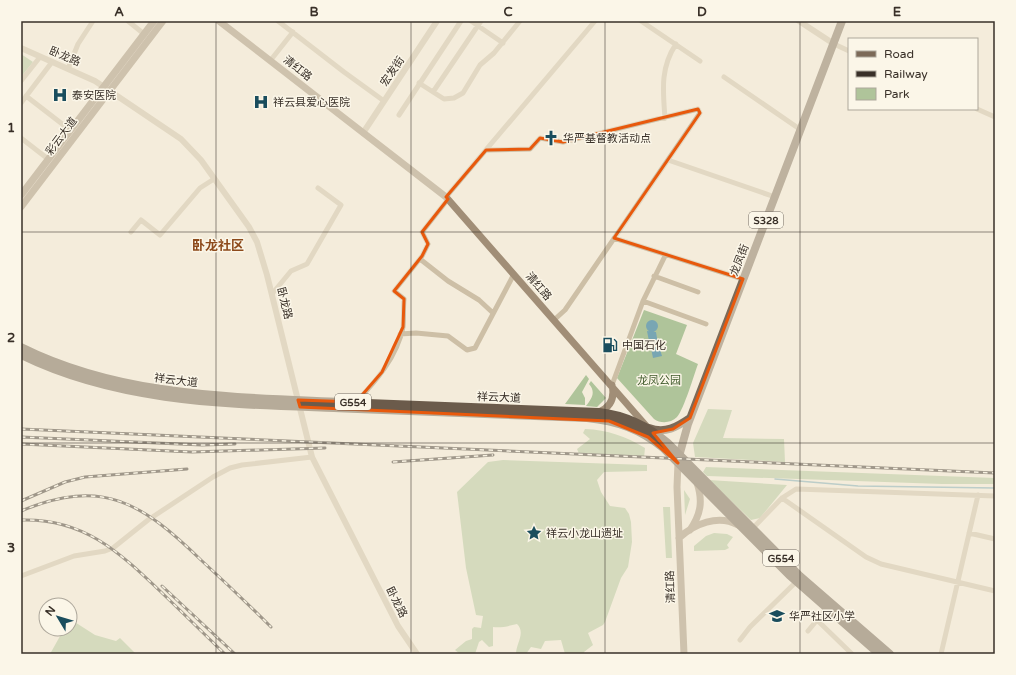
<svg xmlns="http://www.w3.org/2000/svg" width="1016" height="675" font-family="'Varela Round','Noto Sans SC',sans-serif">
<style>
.green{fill:#afc49a}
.water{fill:#78a6b3}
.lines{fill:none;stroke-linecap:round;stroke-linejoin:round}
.stream{stroke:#78a6b3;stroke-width:1.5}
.minor{stroke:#cdbfa6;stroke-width:5}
.tertiary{stroke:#cdbfa6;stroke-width:6}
.secondary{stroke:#a18e77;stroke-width:7}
.primary{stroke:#7c6a58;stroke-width:8}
.trunk{stroke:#6b5b4b;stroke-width:8}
.rail-casing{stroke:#393028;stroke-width:3}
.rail{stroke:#fbf6e8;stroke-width:1.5;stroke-dasharray:4.5;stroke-linecap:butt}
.marked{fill:none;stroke:#e8590c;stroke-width:3;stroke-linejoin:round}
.grid{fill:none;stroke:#393028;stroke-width:1;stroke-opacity:0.55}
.labels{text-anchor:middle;stroke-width:3;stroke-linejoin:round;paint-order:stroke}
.shield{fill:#fbf6e8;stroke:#736b62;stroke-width:1}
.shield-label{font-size:10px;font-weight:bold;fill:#393028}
.street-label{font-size:11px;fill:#393028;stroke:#fbf6e8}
.poi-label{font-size:11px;fill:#393028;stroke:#fbf6e8;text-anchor:start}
.park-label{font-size:11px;fill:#3f592a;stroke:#fbf6e8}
.quarter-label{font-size:13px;font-weight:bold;fill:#8d4a1b;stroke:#fbf6e8}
.neatline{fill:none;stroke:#393028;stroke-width:1.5}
.grid-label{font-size:13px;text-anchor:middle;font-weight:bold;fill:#393028}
</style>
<rect width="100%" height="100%" fill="#f4ecdb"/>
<path class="green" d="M21 54 33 62 21 77Z
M644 310 687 325 676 354 698 364C694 375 684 409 677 417 671 423 661 424 654 419L617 378Z
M586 375 589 379 582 392 585 398V405L565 404Z
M591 381 606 398 597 407 586 406C592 398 596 392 589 384Z
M708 409 732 410 723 438 784 439 785 462 695 457 693 443Z
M585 429C608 430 625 436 645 448L644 458 580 456 577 449 590 439 583 433Z
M503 460 647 465V471L604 472 597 480 601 492 610 506 625 508 629 514 631 522 632 542 628 567 621 578 605 622 603 625 588 633 593 645 584 652V654H565L561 640 545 641 541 649 531 647 526 654H516C516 643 526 633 517 624 509 626 501 628 493 627V646L489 647 482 640 479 642 475 654H460L455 650 466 641 472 639V629L474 627 481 628 483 616 476 615 466 568 457 492 488 462Z
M706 467 995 478V484H942L707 476 703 472Z
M709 480 787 485 760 518 751 520Z
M684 490 690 499 685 515Z
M663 507H670L672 558H666Z
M714 533 727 534 733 537 727 545 729 548 725 550 694 551V546L706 536Z
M70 619 95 635 116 641 120 638 136 654H50L64 629H70Z"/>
<path class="water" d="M646 326a6 6 0 1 1 12 0a6 6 0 1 1-12 0Z
M647 331 656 332 658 344 650 346Z
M659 346 662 356 653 358 651 348Z"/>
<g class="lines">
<path class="stream" d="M775 479 858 486 995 488"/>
<path class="minor" d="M128 21 144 34
M278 21 344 72 384 101
M471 21 503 43
M641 21 700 61
M834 44 849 51
M270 61 293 32
M68 69 78 44 93 21
M724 77 801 130
M21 81 40 57
M419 83 444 99 454 98 463 93 480 65 494 53 520 21
M433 92 481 21
M26 96 70 130
M21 103 52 62
M977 109 995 117
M399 115 461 21
M665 118C663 91 660 68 676 44
M21 138 48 159
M486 150 530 149 540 138 563 142 698 109 700 113 565 310 554 320
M668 160 775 197
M446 197 595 21
M131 232 141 220 160 235 200 188 214 179
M614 238 743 279
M420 259 448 281 479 300 493 313
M654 276 698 292
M272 294 291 271 307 264 341 205 318 188
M643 301 706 324
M400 334 416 333 448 336 467 350 475 348 514 274
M612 385 643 301 666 254
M356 402C376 381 397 357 403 327 404 318 403 308 404 299L394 291 422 256 428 244 422 232 448 199
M782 498 866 557 881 564 995 591
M752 529 782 498 796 489 995 496
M969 533 995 539
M21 576 74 556 105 551 113 548 148 520 213 477 230 468 242 465 312 457
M817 620 852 654
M808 631 826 609
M740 640 750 627 796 582
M941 654 978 495"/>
<path class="tertiary" d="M799 21 834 44
M21 48 95 81 181 139 201 160 249 227 257 242 267 275 312 457 398 626 417 654
M363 133 437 21"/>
<path class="secondary" d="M219 21 446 197 648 428
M21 195 154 21
M21 207 163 21
M599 412C611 407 615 398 612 385
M676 460 678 463 677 487 684 654
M690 530C701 514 703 501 697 483
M679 538C694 524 718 514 738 525"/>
<path class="primary" d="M649 428C665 434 677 427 690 418
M678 460 688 424 842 21"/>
<path class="trunk" d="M21 347C121 397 233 397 342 402 428 405 513 409 599 412 626 415 647 425 668 443L800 576 890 654
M21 355C119 403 227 404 334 408 418 412 502 415 587 418 617 421 640 429 663 448L789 575 879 654"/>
<g class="rail-casing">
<path id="rail" d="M21 429 995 473
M21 437 202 445 235 444
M21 444 192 452 325 448
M393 462 493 455
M21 501 65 482 85 477 187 469
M21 511C103 477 142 503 201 560 225 582 248 604 271 627
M21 520C84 518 119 552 162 593 183 613 204 634 225 654
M162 586 235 654"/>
</g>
<use href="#rail" class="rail"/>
</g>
<path d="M0 0H1016V675H0ZM698 109 700 113 614 238 743 279 690 418 673 429 653 433 678 463 648 437 609 421 300 407 298 400 356 402 382 372 403 327 404 299 394 291 422 256 428 244 422 232 448 199 446 197 486 150 530 149 540 138 563 142Z" fill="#f4ecdb" fill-opacity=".55" fill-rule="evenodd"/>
<path class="marked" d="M698 109 700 113 614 238 743 279 690 418 673 429 653 433 678 463 648 437 609 421 300 407 298 400 356 402 382 372 403 327 404 299 394 291 422 256 428 244 422 232 448 199 446 197 486 150 530 149 540 138 563 142Z"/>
<path class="grid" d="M216 21V654M411 21V654M605 21V654M800 21V654M21 232H995M21 443H995"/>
<defs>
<g id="hospital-bare" transform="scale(1.2)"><path d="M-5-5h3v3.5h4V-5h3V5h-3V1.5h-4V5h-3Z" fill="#1a4d5d" stroke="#fbf6e8" stroke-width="2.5" paint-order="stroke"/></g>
<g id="church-bare" transform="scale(1.2)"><path d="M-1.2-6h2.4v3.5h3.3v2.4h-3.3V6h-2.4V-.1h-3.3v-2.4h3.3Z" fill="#1a4d5d" stroke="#fbf6e8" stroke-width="2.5" paint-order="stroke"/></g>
<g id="fuel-bare" transform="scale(1.2)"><path d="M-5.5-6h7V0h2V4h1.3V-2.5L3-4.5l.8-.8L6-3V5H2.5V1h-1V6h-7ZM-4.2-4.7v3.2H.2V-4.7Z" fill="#1a4d5d" stroke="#fbf6e8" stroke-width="2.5" paint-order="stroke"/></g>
<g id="sight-bare" transform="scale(1.2)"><path d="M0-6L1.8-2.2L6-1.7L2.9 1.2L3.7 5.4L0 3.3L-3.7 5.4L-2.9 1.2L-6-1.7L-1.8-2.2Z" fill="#1a4d5d" stroke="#fbf6e8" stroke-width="2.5" paint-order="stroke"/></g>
<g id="school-bare" transform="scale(1.2)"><path d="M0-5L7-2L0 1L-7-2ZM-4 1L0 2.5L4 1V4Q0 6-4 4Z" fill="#1a4d5d" stroke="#fbf6e8" stroke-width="2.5" paint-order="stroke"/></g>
</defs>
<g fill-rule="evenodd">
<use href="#hospital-bare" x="60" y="95"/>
<use href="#hospital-bare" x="261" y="102"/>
<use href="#church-bare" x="551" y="138"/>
<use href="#fuel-bare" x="610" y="345"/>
<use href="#sight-bare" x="534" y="533"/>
<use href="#school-bare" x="777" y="616"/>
</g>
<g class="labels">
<g class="shield">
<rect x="749" y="212" width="34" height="16" rx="3"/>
<rect x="335" y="394" width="36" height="16" rx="3"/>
<rect x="763" y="550" width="36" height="16" rx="3"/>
</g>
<g class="shield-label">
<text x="766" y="224">S328</text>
<text x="353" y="406">G554</text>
<text x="781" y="562">G554</text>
</g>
<g class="street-label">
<text transform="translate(65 56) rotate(23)" y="4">卧龙路</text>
<text transform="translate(298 68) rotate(38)" y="4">清红路</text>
<text transform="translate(392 71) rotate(-56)" y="4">宏发街</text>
<text transform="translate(61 136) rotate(-53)" y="4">彩云大道</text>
<text transform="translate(739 260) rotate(-69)" y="4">龙凤街</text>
<text transform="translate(539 286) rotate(49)" y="4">清红路</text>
<text transform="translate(285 303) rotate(76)" y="4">卧龙路</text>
<text transform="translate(176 380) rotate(7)" y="4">祥云大道</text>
<text transform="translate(499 397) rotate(2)" y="4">祥云大道</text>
<text transform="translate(670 587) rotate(-92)" y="4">清红路</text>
<text transform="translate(397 602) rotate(63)" y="4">卧龙路</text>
</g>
<g class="poi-label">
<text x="72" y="99">泰安医院</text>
<text x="273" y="106">祥云县爱心医院</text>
<text x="563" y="142">华严基督教活动点</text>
<text x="622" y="349">中国石化</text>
<text x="546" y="537">祥云小龙山遗址</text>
<text x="789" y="620">华严社区小学</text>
</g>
<g class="park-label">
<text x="659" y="384">龙凤公园</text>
</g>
<g class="quarter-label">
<text x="218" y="250">卧龙社区</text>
</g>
</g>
<rect width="1016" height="675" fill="none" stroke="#fbf6e8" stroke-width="44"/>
<rect x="848" y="38" width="130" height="72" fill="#fbf6e8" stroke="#ada79b"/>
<rect x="856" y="51" width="20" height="6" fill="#7c6a58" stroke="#ada79b"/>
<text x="884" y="58" font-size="12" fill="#393028">Road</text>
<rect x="856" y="71" width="20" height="6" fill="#393028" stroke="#ada79b"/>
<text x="884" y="78" font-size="12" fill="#393028">Railway</text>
<rect x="856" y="88" width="20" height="12" fill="#afc49a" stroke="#ada79b"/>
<text x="884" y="98" font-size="12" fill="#393028">Park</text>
<g transform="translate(58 617) rotate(308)"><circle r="19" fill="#fbf6e8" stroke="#ada79b"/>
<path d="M0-3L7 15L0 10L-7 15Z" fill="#1a4d5d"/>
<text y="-6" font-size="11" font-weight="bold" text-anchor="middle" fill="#393028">N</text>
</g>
<rect x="22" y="22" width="972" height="631" class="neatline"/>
<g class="grid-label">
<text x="119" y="16">A</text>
<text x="314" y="16">B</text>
<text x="508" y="16">C</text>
<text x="702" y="16">D</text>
<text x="897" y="16">E</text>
<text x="11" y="132">1</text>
<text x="11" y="342">2</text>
<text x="11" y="552">3</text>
</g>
</svg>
